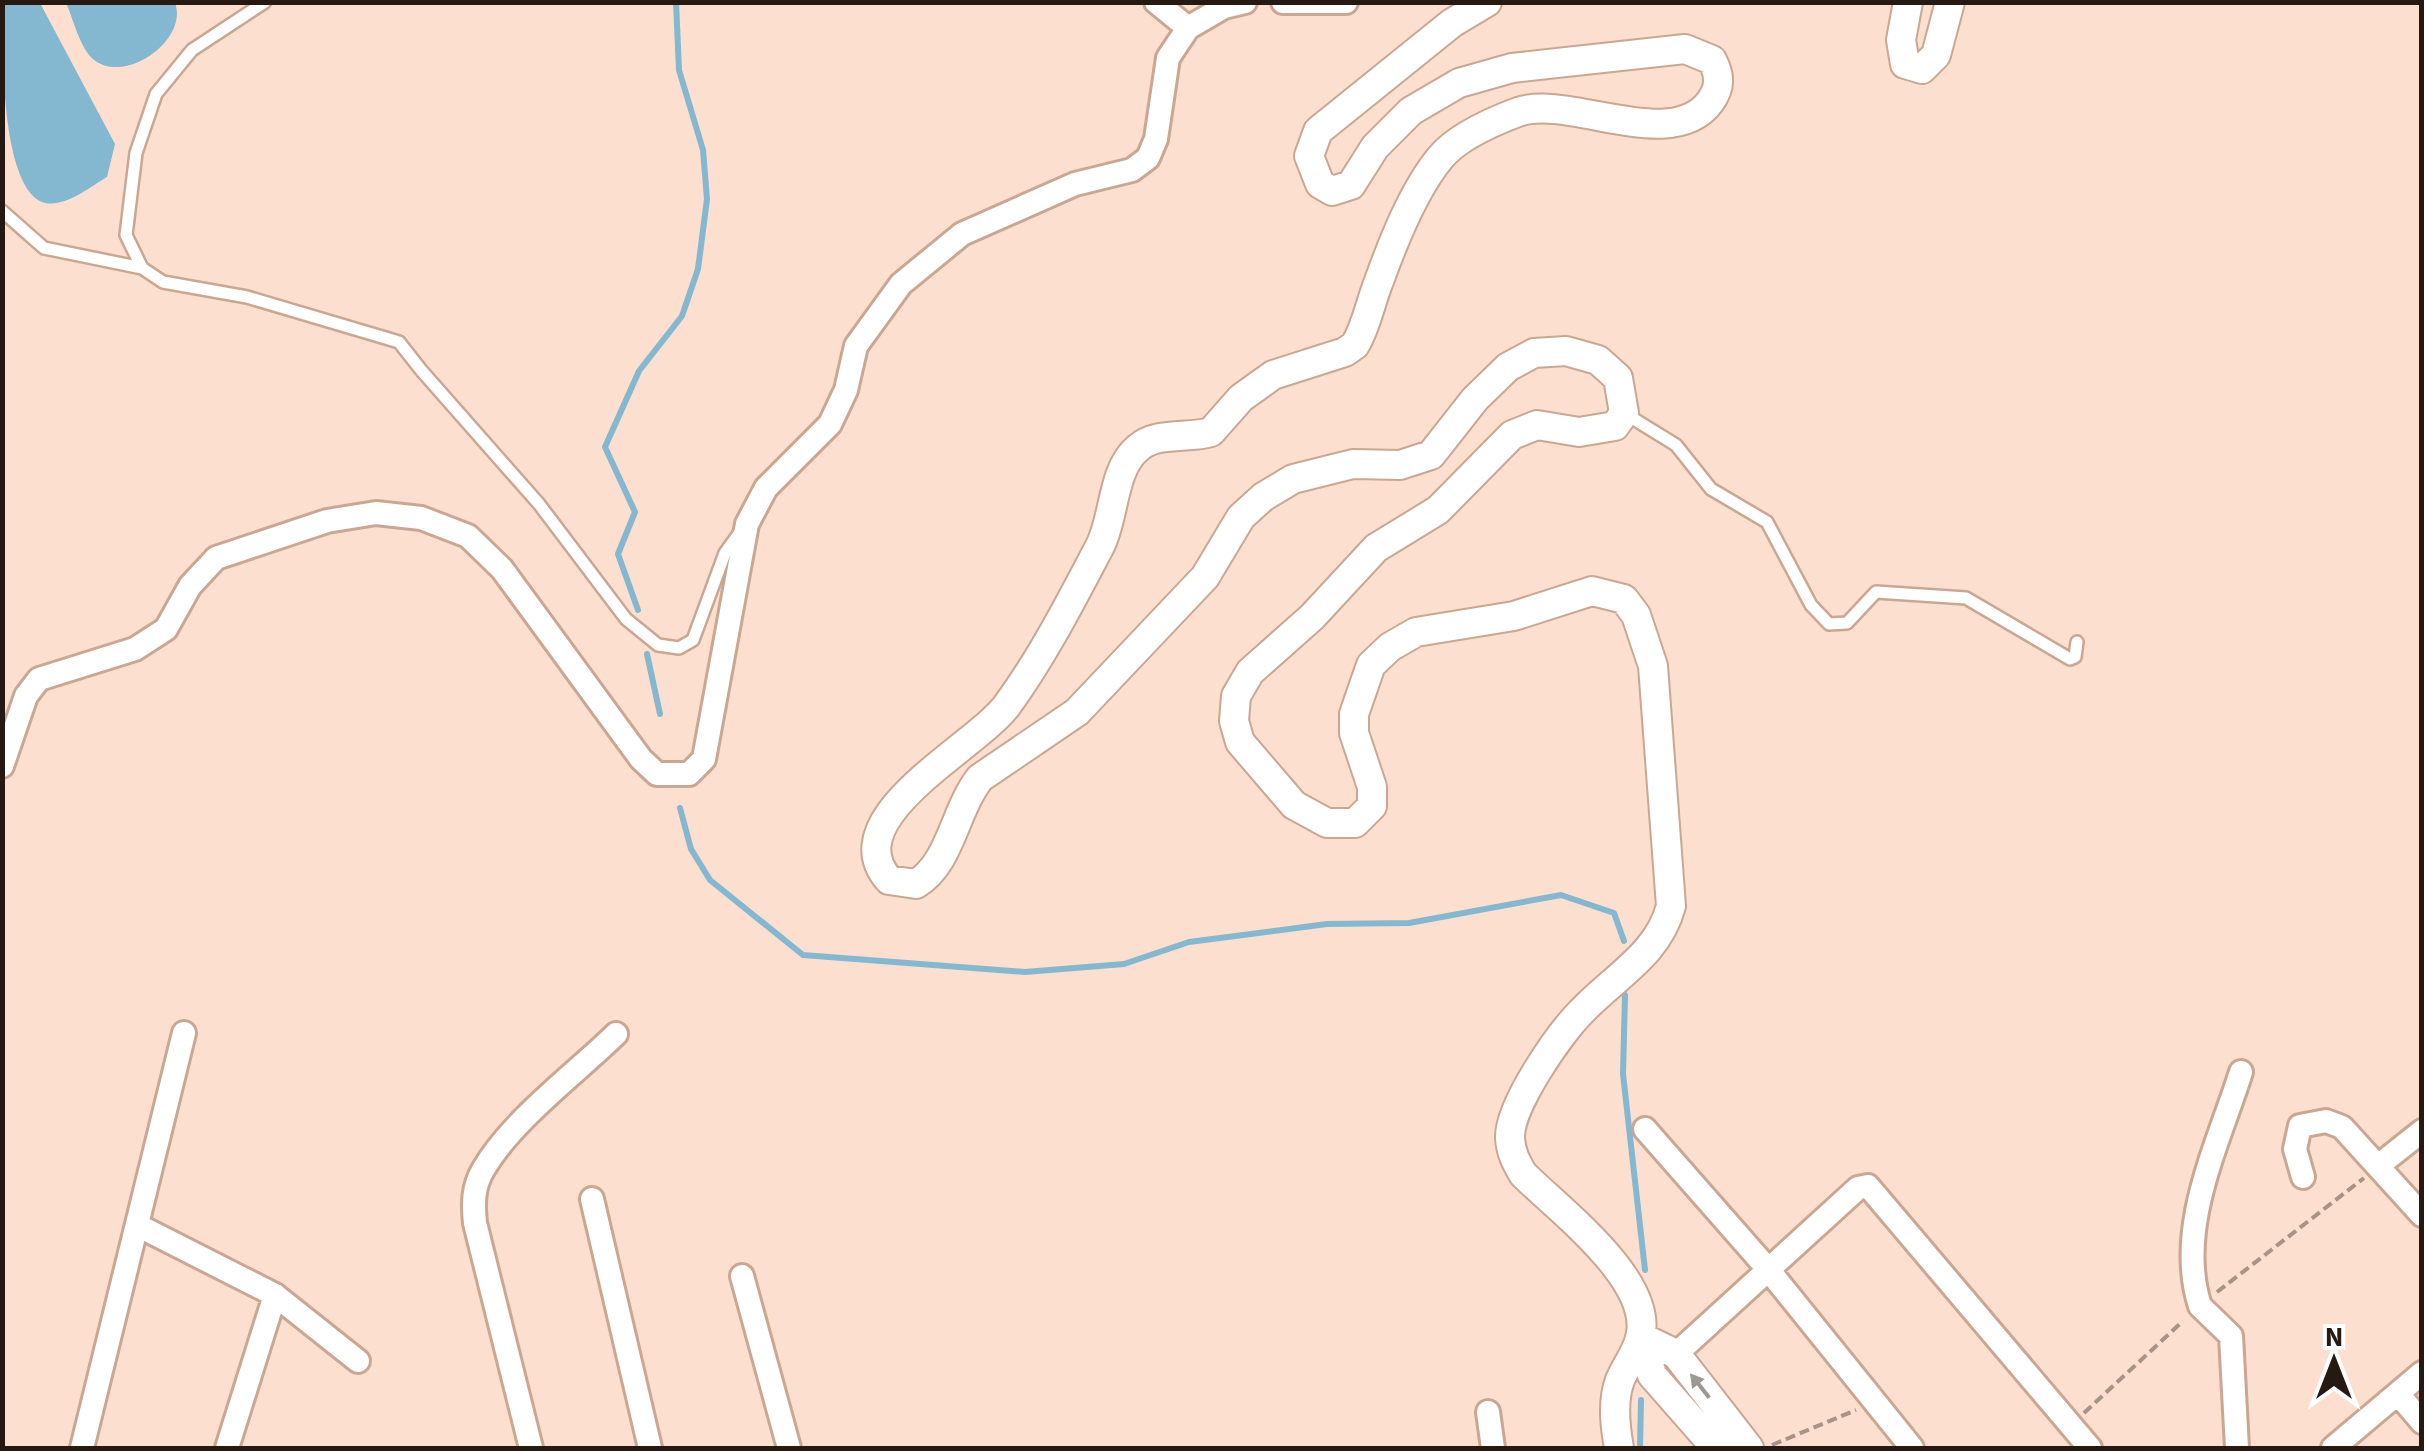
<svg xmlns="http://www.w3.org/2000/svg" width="2424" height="1451" font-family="'Source Sans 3',sans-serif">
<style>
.water{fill:#84b7d0}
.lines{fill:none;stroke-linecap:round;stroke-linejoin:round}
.stream{stroke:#84b7d0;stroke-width:6}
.service-casing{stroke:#c9a793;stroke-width:16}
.minor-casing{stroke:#c9a793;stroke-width:28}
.tertiary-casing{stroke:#c9a793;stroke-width:32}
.path{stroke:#a99286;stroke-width:4;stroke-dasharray:10 5;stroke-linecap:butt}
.service{stroke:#fff;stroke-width:11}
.minor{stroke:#fff;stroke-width:22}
.tertiary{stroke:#fff;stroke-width:28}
.oneway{fill:#9d9894}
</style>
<rect width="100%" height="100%" fill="#fcdfcf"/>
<path class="water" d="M3 2 40 3 115 144 107 177C90 187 66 207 45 203 0 191 2 45 3 2Z
M66 3H175C189 40 124 86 93 59 80 48 73 18 66 3Z"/>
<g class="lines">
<path class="stream" d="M638 610 618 554 635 512 605 447 639 371 682 316 698 269 707 199 703 150 679 70 676 2
M647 654 660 714
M680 808 691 849 710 880 803 955 1025 972 1124 964 1189 942 1327 924 1409 923 1561 895 1614 913 1624 941
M1625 995 1623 1074 1645 1270
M1640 1448 1641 1400"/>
<g class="service-casing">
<path id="service" d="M265 2 192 50 156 94 136 153 126 235 142 268 163 282 247 297 399 342 421 370 539 504 626 619 658 645 679 648 693 640 725 553 741 531
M2 211 44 248 142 268
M1624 413 1676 445 1711 489 1767 522 1811 605 1829 624 1847 623 1876 592 1966 598 2070 659 2075 657 2077 642"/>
</g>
<g class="minor-casing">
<path id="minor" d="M1156 2 1188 28
M1283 2H1346
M2 766 26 696 39 679 135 649 166 629 190 586 216 558 327 521 376 513 421 518 468 536 502 569 641 759 657 774H689L704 759 747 524 766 488 830 424 846 390 856 346 901 284 962 234 1075 184 1132 170 1148 158 1156 139 1168 58 1188 28 1224 7 1245 2
M1645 1129 1767 1268 1912 1448
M2378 1166 2422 1131
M2303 1177 2295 1149 2300 1126 2326 1121 2342 1127 2422 1215
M592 1199 650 1448
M139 1226 275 1295 358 1361
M742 1276 789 1448
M1676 1354 1858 1188 1868 1186 2090 1448
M2399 1395 2422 1422
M1488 1412 1493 1448
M82 1448 184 1033
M227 1448 275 1295
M531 1448 475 1223C473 1204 473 1187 483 1170 511 1121 575 1074 616 1034
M2237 1448 2231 1336 2200 1306C2175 1229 2218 1145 2241 1072
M2333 1448 2422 1373"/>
</g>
<g class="tertiary-casing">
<path id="tertiary" d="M1487 2 1452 23 1318 131 1309 156 1320 184 1332 191 1351 185 1375 147 1411 111 1459 83 1512 68 1685 49 1712 60C1720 75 1721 87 1710 102 1671 154 1569 94 1518 112 1494 121 1457 137 1440 158 1413 191 1393 242 1379 281 1370 303 1367 325 1355 345L1345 352 1273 375 1241 398 1211 432C1188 439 1157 431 1138 448 1112 469 1115 517 1100 546 1072 599 1043 656 1008 704 978 747 833 817 889 880L916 884C951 863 954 811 980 778L1077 712 1205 577 1241 517 1263 497 1293 479 1353 464 1400 465 1431 455 1475 399 1508 367 1534 353 1566 351 1598 360 1618 378 1624 413 1615 426 1579 432 1537 425 1512 435 1438 510 1376 548 1312 617 1250 672 1236 696 1234 721 1240 742 1294 805 1327 823H1355L1372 806V787L1354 733V714L1371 665 1390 647 1416 632 1514 616 1592 591 1624 599 1636 615 1653 666 1671 906C1658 955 1615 976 1582 1011 1559 1034 1509 1106 1510 1138 1511 1153 1516 1162 1523 1174 1560 1211 1655 1281 1640 1338 1637 1352 1626 1366 1620 1380 1612 1401 1615 1426 1619 1448
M1908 2 1901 40 1905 64 1922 69 1936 55 1950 2
M1641 1337 1676 1354 1749 1448
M1641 1337 1652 1375 1716 1448"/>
</g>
<path class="path" d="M2217 1292 2364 1178
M2084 1413 2183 1321
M1772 1445 1856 1410"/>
<use href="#service" class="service"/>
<use href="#minor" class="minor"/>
<use href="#tertiary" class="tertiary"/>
</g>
<defs><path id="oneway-solid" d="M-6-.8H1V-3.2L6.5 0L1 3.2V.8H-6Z" transform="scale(2.5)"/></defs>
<use class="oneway" href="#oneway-solid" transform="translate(1700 1386) rotate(-128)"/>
<rect width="2424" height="1451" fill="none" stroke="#261912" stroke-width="10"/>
<g transform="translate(2334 1361)" stroke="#ffffff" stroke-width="8" paint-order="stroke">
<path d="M0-8L18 38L0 25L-18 38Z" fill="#261912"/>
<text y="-15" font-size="28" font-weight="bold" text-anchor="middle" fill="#261912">N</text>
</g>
</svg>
